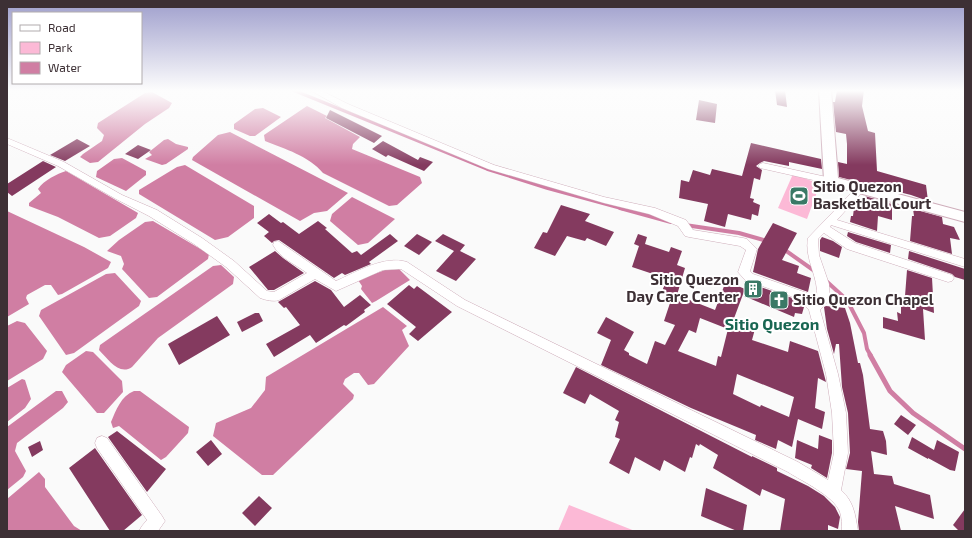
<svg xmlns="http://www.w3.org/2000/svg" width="972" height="538" font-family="'Exo 2',sans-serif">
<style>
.green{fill:#fcb9d6}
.water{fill:#d07ea3}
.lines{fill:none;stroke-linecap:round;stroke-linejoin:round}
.stream-far2{stroke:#d07ea3;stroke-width:3.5}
.stream-far1{stroke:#d07ea3;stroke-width:4}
.stream{stroke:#d07ea3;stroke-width:5}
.building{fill:#843a5f;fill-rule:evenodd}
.street-casing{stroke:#cfaebb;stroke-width:1}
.secondary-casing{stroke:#cfaebb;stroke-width:2}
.street{fill:#fff;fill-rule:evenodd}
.secondary{fill:#fff;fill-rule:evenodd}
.labels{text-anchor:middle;stroke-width:4;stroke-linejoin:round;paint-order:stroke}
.poi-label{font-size:15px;font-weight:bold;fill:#3d3035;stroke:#fff;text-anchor:start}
.neighbourhood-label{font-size:16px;font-weight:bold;fill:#196652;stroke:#fff}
</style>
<rect width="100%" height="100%" fill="#fafafa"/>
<path class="green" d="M793 174 820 184 807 219 778 208Z
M569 505 635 531H558Z"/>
<path class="water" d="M152 92 172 103 169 108 145 124 98 162 90 163 80 157 83 154 102 141 104 135 97 128 98 123 145 93Z
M307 106 327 116 325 118 360 137 353 144 352 149 420 177 422 183 397 205 389 206 323 173C309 156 285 149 265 141L264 135Z
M263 108 281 117 255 136H250L234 129V124L255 109Z
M230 132 348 193 327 211 314 213 300 221 192 160 193 157 218 135Z
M168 139 176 144 188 147V149L166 164 162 165 145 159 152 155 149 152 164 140Z
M122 158 146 171V175L126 191 96 177 97 171 114 159Z
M185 165 254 206V218L228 237 215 240 139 194V190L177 167Z
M66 171 138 213 136 218 110 236 99 238 58 217 29 206V203L41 193 38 189C44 180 57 174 66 171Z
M352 197 395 219 368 243 358 245 330 221 332 214Z
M7 211 84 247 111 262 108 268 62 294 58 295 51 285H45L27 295 26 298 29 304 7 317Z
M153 221 209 254 208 259 157 297 149 298 122 269 124 264 121 256 107 251 119 240 145 222Z
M221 265 234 277 233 284 158 338 132 367C119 376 108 359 99 350L100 345 213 266Z
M399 269 410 280 376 301 372 303 361 289 362 286 358 280 385 270Z
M115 273 141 301 139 306 74 353 66 355 39 316 41 310 106 274Z
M383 307 407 326 402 330 409 346 374 384 368 385 359 373H354L345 379 343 384 354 395 353 399 273 475H262L213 436 216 423 251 408 265 390 266 377Z
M17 321 25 323 47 351 43 359 7 381V326Z
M86 351 93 352 122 381 123 392 104 413H97L62 372 66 365Z
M22 379 25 380 31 399 25 408 7 422V388Z
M56 391H62L68 402 63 408 17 443 15 451 26 471 23 477 7 490V427Z
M134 391H140L189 427 188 433 166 457 161 460 119 426 113 428 111 422C116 410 121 396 134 391Z
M39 472 45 479V487L74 526 82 531H7V499Z"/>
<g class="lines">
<path class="stream-far2" d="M293 90 487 169 547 188 624 209"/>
<path class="stream-far1" d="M620 208 671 222
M685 225 739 233 767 241
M782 248 816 272
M824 279 847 300 864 333 867 349 871 356"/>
<path class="stream" d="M870 355 890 391 913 413 965 449"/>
</g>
<path class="building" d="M775 90H785L787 107 777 105Z
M837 90H864L862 106 868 131 875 133 877 171 926 185 928 201 911 195 839 177 838 162 847 164V144L846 134 836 132 833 102H835Z
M699 100 717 104 715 123 696 120Z
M330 110 382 136 374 143 326 118Z
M77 139 90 146 65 161 50 155Z
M383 141 418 160 420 157 433 162 424 171 388 155 386 157 372 149Z
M751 143 821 159 822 169 789 162V166L764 161 760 163 756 166 762 170 760 180 754 178 750 198 754 199 753 202 760 205 758 216 752 214 751 220 728 214 725 227 704 221 708 204 679 198 681 180 689 182 693 170 710 175 712 169 742 176Z
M138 145 151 150 138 159 125 154Z
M43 161 56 167 12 196 7 192V184Z
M865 196 892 204V220L878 216 877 231 850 222 851 216H853L854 208Z
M561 205 590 214 585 221 614 232 606 246 587 238 585 241 567 236 555 256 534 248 543 232 547 233Z
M913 209 942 217 943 224 954 227 960 240 950 238 952 254 910 241 912 216H914Z
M269 214 281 223 283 222 299 234 318 221 327 228 325 229 352 253 357 251 361 255 390 234 398 241 369 262 371 264 345 275 342 273 334 278 279 240 274 241 272 243 264 236 269 232 257 223Z
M773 223 797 233 782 260 799 266 797 273 811 278 808 292 753 272 758 249Z
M848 232 891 245 890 253 856 242 847 236Z
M417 234 432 242 419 255 404 246Z
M443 234 465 245 460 251 476 259 456 281 436 271 454 251 435 241Z
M638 234 647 237 645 244 669 252 671 247 682 251 677 265 685 268 677 295 715 310 726 281 745 289 733 321 755 329 752 340 788 352 790 341 818 351 826 382 818 378 815 408 825 412 822 429 798 419 792 447 778 440 776 449 755 440 756 435 691 408 601 365 611 340 597 333 606 317 634 332 624 350 629 353V355L647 364 655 341 665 345 675 325 664 321 672 297 661 293 666 282 655 279 656 275 632 267 639 246 634 244ZM700 318 728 329 721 357 718 356 716 366 678 351 689 330 696 333ZM737 374 794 397 789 417 761 405 760 407 733 394Z
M822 237 833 241 842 247 839 258 820 251V240Z
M275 251 283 258 304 273 274 290H268L249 267Z
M909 251 965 269V280L955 277 952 274 908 259Z
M907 270 932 278 934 313 923 309 925 340 883 328V317L898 321 897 312 901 314V296H905Z
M315 281 331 290 344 307 360 295 371 305 364 310 365 312 346 326 344 325 316 343 310 335 274 357 266 344 300 325 286 307 284 308 278 302Z
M749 283 798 300 804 307 802 314 795 313 794 317 744 296Z
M409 285 414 289 417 286 452 312 418 341 409 334 416 327 387 304Z
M826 306 845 308 850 323 858 363H860L863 375 870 429 883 431 886 441 887 455 871 451 874 474 892 476 894 484 930 495 934 519 895 506 901 531H859L858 522 862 471 846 469 850 453 848 413 842 387 839 344H836L834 354 827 329 824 307Z
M255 313H259L263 321 242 332 237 322Z
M217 316 230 335 179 365 168 344Z
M576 367 752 457V456L777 468V471L808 486 824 496 835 507 840 517 838 529 828 525V531H780L785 499 762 489 760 496 713 468 718 455 700 444 699 446 696 444 692 458 690 457 685 472 664 460 660 471 635 457 629 474 609 463 620 439 615 437 619 422 615 420 619 411 590 394 585 404 563 393Z
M901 415 916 425 908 435 894 424Z
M117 431 166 469 147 492 108 437Z
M819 435 832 440V453L827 478 811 468 812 465 795 458 797 440 818 449Z
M912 437 934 450 937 440 959 452 955 471 950 470 928 458V459L908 448Z
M211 440 222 454 208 466 196 452Z
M40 441 43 450 32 457 28 447Z
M95 448 142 515 123 531H110L69 468Z
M706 488 747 505 743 531H737L701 516Z
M259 496 272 508 255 526 242 513Z
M965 509V531H959L953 525Z"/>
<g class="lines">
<g class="street-casing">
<path id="street" d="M310 90H320L348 104 494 165 604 197 655 208 686 220 693 230 743 238 747 239 757 249 750 271 753 274 807 293 814 301 817 298C819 277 804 259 808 238L857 187 860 186 865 189 863 191 837 220 965 259V267L831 225 830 227 855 243 952 275 954 278 952 281 948 282 847 249 824 233 818 239 819 255 829 284V300L820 310 838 374 846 413 848 453 841 490C854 502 855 514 858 531H842C842 525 842 518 840 512 834 496 802 481 788 472L457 306 401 269 383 270 336 291 315 279 279 300C273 302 266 300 260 298L226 267 194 244 149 216 116 199 58 166 7 144V138L64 162 122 195 157 210 202 238 234 261 267 291 274 292 307 273C295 264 280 258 273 245L274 242 278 241 336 281C357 272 384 255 407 262L465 300 798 462 828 480 834 453 832 413 826 374 809 310 799 299 745 280 738 272 746 250 740 246 689 237 685 236 678 226 649 214 604 203 488 169 342 108Z
M763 163 831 178 836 181 831 184 760 168 758 166 760 164Z
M102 436 107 438 162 516 165 521 158 531H139L142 526 147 520 97 448 95 443 97 438Z"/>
</g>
<g class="secondary-casing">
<path id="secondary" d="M819 90H831L838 178 965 212V222L826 184 824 181Z"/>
</g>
<use href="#street" class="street"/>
<use href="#secondary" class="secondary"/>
</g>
<linearGradient id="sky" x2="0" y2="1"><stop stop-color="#9e9ecc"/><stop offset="0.55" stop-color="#fdfdfd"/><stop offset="1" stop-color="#fdfdfd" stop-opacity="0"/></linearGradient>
<rect width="972" height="165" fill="url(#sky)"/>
<defs>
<g id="stadium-square" transform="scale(1)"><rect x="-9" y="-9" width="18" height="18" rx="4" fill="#3a7966" stroke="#fff"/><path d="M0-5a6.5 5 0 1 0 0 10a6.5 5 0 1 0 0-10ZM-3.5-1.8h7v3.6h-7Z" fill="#fff"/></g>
<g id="building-square" transform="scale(1)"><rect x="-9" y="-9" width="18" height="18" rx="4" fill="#3a7966" stroke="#fff"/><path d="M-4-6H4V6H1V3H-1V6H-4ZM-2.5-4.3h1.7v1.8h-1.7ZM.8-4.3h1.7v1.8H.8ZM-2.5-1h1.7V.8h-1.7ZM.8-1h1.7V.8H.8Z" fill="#fff"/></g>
<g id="church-square" transform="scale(1)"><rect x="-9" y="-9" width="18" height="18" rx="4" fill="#3a7966" stroke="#fff"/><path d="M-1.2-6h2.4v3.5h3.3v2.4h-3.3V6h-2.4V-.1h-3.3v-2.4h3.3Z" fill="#fff"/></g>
</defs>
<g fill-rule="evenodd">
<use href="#stadium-square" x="799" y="196"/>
<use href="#building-square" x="753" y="289"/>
<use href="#church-square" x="779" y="300"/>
</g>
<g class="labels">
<g class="poi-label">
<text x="813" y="192">Sitio Quezon<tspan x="813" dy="17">Basketball Court</tspan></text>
<text x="739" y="285" text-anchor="end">Sitio Quezon<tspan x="739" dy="17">Day Care Center</tspan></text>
<text x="793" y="305">Sitio Quezon Chapel</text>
</g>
<g class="neighbourhood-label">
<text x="772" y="330">Sitio Quezon</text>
</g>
</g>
<rect width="972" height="538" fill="none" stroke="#3d3035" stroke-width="16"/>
<rect x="12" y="12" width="130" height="72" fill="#ffffff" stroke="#b1acae"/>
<rect x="20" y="25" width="20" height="6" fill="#ffffff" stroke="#b1acae"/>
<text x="48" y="32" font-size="12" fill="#3d3035">Road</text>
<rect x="20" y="42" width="20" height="12" fill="#fcb9d6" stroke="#b1acae"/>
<text x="48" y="52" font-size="12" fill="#3d3035">Park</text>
<rect x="20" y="62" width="20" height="12" fill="#d07ea3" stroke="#b1acae"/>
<text x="48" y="72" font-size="12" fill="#3d3035">Water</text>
</svg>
